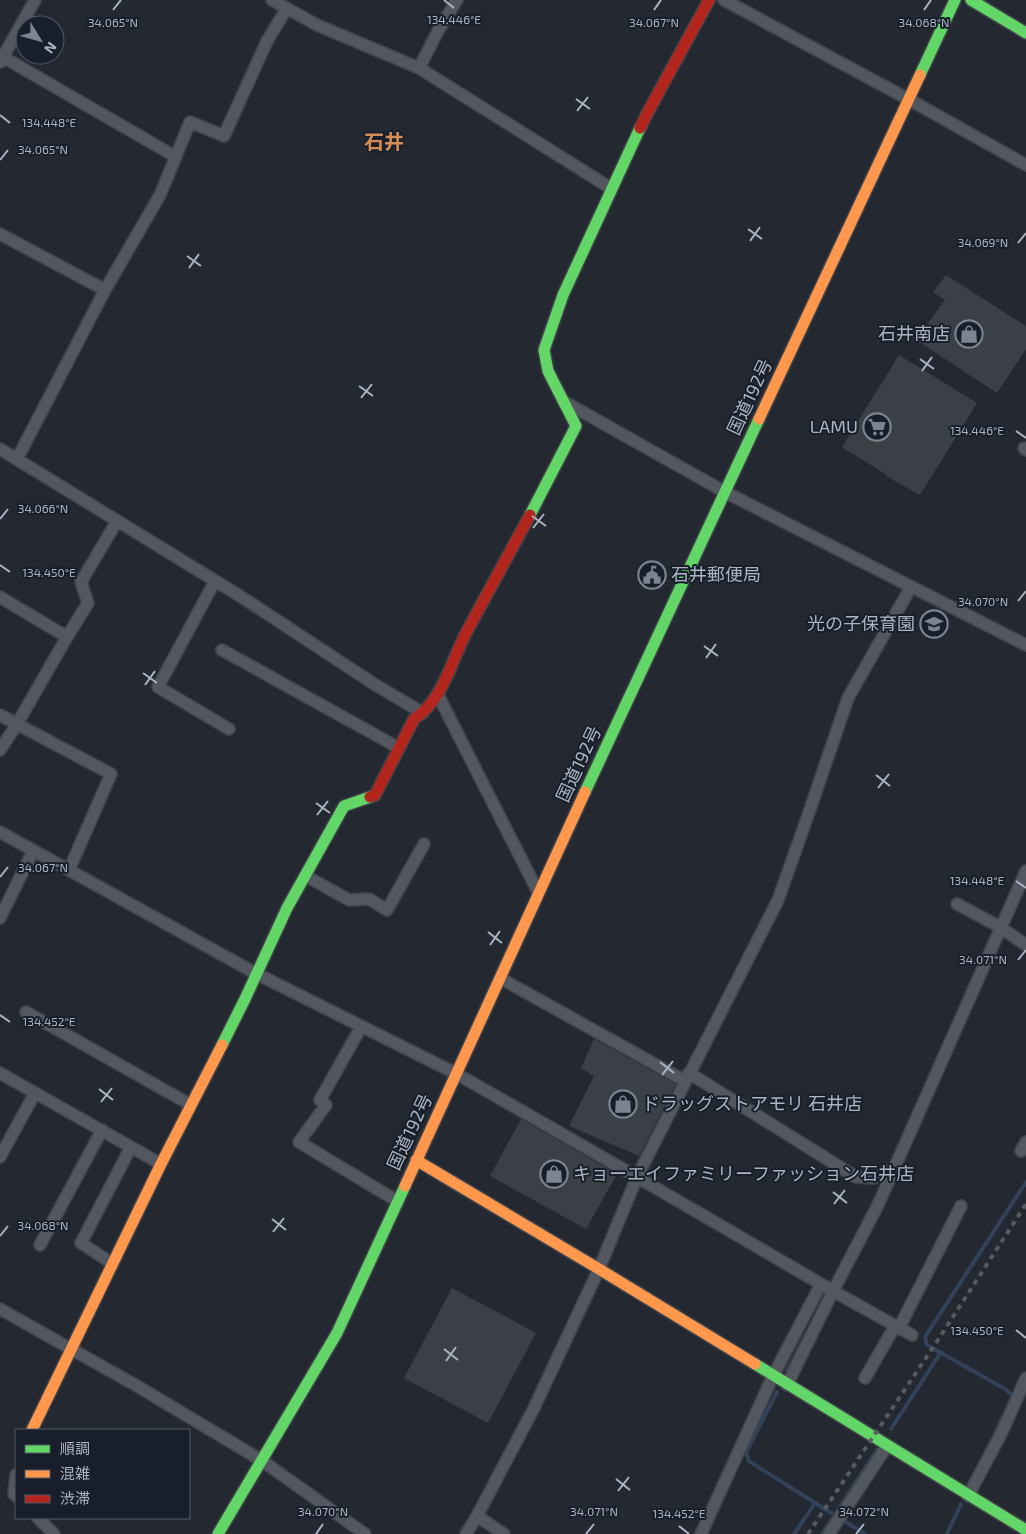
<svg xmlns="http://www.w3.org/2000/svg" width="1026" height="1534" font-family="'Exo 2','Noto Sans JP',sans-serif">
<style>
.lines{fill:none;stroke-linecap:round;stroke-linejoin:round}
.stream{stroke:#314259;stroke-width:4}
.building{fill:#3b3f46}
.street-casing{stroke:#40444a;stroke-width:14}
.fast-casing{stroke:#40444a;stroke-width:14}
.slow-casing{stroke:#40444a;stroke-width:14}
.jam-casing{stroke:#40444a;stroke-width:14}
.street{stroke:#535760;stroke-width:11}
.fast{stroke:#63d668;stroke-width:11}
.slow{stroke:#ff974d;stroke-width:11}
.jam{stroke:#b3261e;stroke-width:11}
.rail{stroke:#575b62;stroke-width:4;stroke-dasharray:5 5;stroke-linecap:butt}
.ticks{fill:none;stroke:#acb5c4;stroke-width:2}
.labels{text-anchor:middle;stroke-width:4;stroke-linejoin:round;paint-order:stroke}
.poi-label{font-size:18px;fill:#acb5c4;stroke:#181f2a;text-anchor:end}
.street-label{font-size:18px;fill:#acb5c4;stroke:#181f2a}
.quarter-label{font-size:20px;font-weight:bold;fill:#d48d57;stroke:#181f2a}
.ticks-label{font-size:12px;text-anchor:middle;fill:#acb5c4;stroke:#181f2a;stroke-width:4;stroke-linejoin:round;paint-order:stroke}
</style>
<rect width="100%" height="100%" fill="#242931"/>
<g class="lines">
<path class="stream" d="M787 1371 807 1332
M777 1392 746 1452 749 1461 831 1513
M1011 1400 1013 1396 1005 1389 927 1345 925 1337 1026 1182
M891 1429 941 1352
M994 1436 1001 1420
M846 1522 865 1534
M794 1534 815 1503
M822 1534 877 1450
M947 1534 961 1504"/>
</g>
<path class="building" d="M946 275 1026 326V349L997 393 910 336 915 328 922 331 945 300 933 292Z
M899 355 977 403 920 495 886 476 887 475 842 447Z
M594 1039 676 1084 639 1156 569 1126 594 1076 581 1068Z
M521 1119 617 1174 586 1229 490 1176Z
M452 1288 536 1333 488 1423 404 1378Z"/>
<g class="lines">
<g class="street-casing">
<path id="street" d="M272 0 317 25 419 68 612 189
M724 0 908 99 1026 165
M3 57 176 157
M0 62 35 0
M419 68 438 31 457 0
M0 234 105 290
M563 401 725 492 1026 645
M1024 448 1026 450
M0 449 240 596 374 684 423 713
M17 459 105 290 160 195 190 122 224 136 267 41 287 8
M215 581 158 687 229 729
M0 597 67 637 17 724 111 774 69 870
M67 637 88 603 81 582 117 521
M222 650 399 748
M438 695 538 892
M0 715 17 724 0 750
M0 832 257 974 457 1074 637 1177 833 1291 912 1335
M306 876 349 900 369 899 387 910 424 844
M957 904 1000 927 1026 945
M0 918 33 851
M500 978 685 1081
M26 1012 191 1105
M361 1027 320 1100 326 1105 299 1142 397 1201
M0 1073 161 1164
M689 1073 856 1177 874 1178 894 1168
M1021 1151 1026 1142
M0 1157 35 1093
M40 1245 102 1130
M113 1264 81 1243 131 1147
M0 1309 137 1386 261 1460 365 1534
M899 1328 961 1206
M865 1378 895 1326
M787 1385 833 1291 878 1205 1026 871
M16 1475 14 1494 16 1496
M968 1496 1002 1432 1026 1378
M477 1516 504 1534
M38 1518 54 1534
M466 1534 477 1516 533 1410 599 1269 637 1177 778 900 805 824 848 698 911 587
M701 1534 773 1376 821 1284
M829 1534 887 1446"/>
</g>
<g class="fast-casing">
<path id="fast" d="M971 0 1026 33
M920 75 955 0
M530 515 576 426 548 371 544 350 563 295 640 128
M585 792 759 419
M222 1045 245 999 287 908 344 806 370 797
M755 1364 1026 1530
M218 1534 337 1333 405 1186"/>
</g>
<g class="slow-casing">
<path id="slow" d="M759 419 920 75
M416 1160 599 1269 755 1364
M405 1186 585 792
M32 1430 161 1164 222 1045"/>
</g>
<g class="jam-casing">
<path id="jam" d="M640 128 649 110 709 0
M370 797 375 795 414 719C444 699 451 661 467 631 488 593 509 554 530 515"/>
</g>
<use href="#street" class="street"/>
<use href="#fast" class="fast"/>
<use href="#slow" class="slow"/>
<use href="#jam" class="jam"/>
<path class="rail" d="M808 1534 934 1346 1026 1204"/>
</g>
<path class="ticks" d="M444 0 454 8M113 10 121 0M654 10 661 0M924 10 931 0M576 99 590 109M577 111 588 97M0 115 10 123M0 160 8 150M748 229 762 239M750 241 760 227M1018 243 1026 233M187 256 201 266M189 268 199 254M920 359 934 369M922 371 932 357M359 386 373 396M361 398 372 384M1016 431 1026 438M532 516 546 526M0 519 8 509M533 528 544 514M0 565 10 572M1018 601 1026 591M704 646 718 656M706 658 716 644M143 673 157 683M145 685 155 671M876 775 890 786M878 788 889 774M316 803 330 813M317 815 328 801M0 877 8 867M1016 881 1026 888M488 932 502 943M490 945 500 931M1018 960 1026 950M0 1015 10 1022M660 1062 674 1073M662 1075 673 1061M99 1089 113 1100M101 1102 112 1088M833 1192 847 1203M834 1204 845 1190M272 1219 286 1230M273 1232 284 1218M0 1236 8 1226M1016 1330 1026 1338M444 1349 458 1360M446 1361 456 1347M616 1479 630 1490M618 1491 629 1477M679 1526 689 1534M316 1534 323 1524M586 1534 594 1524M856 1534 864 1524"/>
<defs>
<g id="shop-ring" transform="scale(1.4375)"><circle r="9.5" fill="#181f2a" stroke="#7c8491" stroke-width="1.5"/><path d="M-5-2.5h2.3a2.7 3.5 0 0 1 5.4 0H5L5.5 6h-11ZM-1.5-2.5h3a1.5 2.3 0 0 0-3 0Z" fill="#7c8491"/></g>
<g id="supermarket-ring" transform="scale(1.4375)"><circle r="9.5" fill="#181f2a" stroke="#7c8491" stroke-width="1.5"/><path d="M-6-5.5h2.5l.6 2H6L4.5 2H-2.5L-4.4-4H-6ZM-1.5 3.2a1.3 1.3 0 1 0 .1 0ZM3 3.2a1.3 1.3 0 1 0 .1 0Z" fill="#7c8491"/></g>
<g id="civic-ring" transform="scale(1.4375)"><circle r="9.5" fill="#181f2a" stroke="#7c8491" stroke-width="1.5"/><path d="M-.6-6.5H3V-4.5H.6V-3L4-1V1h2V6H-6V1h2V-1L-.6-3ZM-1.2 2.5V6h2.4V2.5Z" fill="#7c8491"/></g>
<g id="school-ring" transform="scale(1.4375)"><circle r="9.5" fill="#181f2a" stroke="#7c8491" stroke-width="1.5"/><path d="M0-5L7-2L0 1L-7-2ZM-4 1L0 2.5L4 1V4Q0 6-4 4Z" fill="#7c8491"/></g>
</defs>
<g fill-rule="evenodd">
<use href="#shop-ring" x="969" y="334"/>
<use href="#supermarket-ring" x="877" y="427"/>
<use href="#civic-ring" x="652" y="575"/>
<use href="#school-ring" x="934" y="624"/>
<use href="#shop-ring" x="623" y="1104"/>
<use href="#shop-ring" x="554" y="1174"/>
</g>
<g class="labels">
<g class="poi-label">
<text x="950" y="340">石井南店</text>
<text x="858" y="433">LAMU</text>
<text x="671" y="581" text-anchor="start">石井郵便局</text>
<text x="915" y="630">光の子保育園</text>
<text x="642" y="1110" text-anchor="start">ドラッグストアモリ 石井店</text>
<text x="573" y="1180" text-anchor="start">キョーエイファミリーファッション石井店</text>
</g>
<g class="street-label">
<text transform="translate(750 397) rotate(-65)" y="6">国道192号</text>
<text transform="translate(579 764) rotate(-65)" y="6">国道192号</text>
<text transform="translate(410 1132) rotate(-65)" y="6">国道192号</text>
</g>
<g class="quarter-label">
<text x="384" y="149">石井</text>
</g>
</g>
<g class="ticks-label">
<text x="454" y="24">134.446°E</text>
<text x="113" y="27">34.065°N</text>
<text x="654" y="27">34.067°N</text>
<text x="924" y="27">34.068°N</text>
<text x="49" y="127">134.448°E</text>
<text x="43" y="154">34.065°N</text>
<text x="983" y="247">34.069°N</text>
<text x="977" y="435">134.446°E</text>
<text x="43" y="513">34.066°N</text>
<text x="49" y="577">134.450°E</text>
<text x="983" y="606">34.070°N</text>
<text x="43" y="872">34.067°N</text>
<text x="977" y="885">134.448°E</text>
<text x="983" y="964">34.071°N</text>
<text x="49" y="1026">134.452°E</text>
<text x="43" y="1230">34.068°N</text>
<text x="977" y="1335">134.450°E</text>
<text x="323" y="1516">34.070°N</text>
<text x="594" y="1516">34.071°N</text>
<text x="864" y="1516">34.072°N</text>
<text x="679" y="1518">134.452°E</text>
</g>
<rect x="15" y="1429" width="175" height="90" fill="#181f2a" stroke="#535b68"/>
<rect x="25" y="1445" width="25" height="8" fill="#63d668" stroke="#535b68"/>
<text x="60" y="1454" font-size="15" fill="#acb5c4">順調</text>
<rect x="25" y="1470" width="25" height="8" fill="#ff974d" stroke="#535b68"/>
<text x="60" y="1479" font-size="15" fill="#acb5c4">混雑</text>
<rect x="25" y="1495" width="25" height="8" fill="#b3261e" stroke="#535b68"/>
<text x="60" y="1504" font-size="15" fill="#acb5c4">渋滞</text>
<g transform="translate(40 40) rotate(127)"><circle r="24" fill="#181f2a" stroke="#535b68"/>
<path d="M0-4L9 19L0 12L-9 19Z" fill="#7c8491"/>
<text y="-8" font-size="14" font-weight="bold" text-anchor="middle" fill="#acb5c4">N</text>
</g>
</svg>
